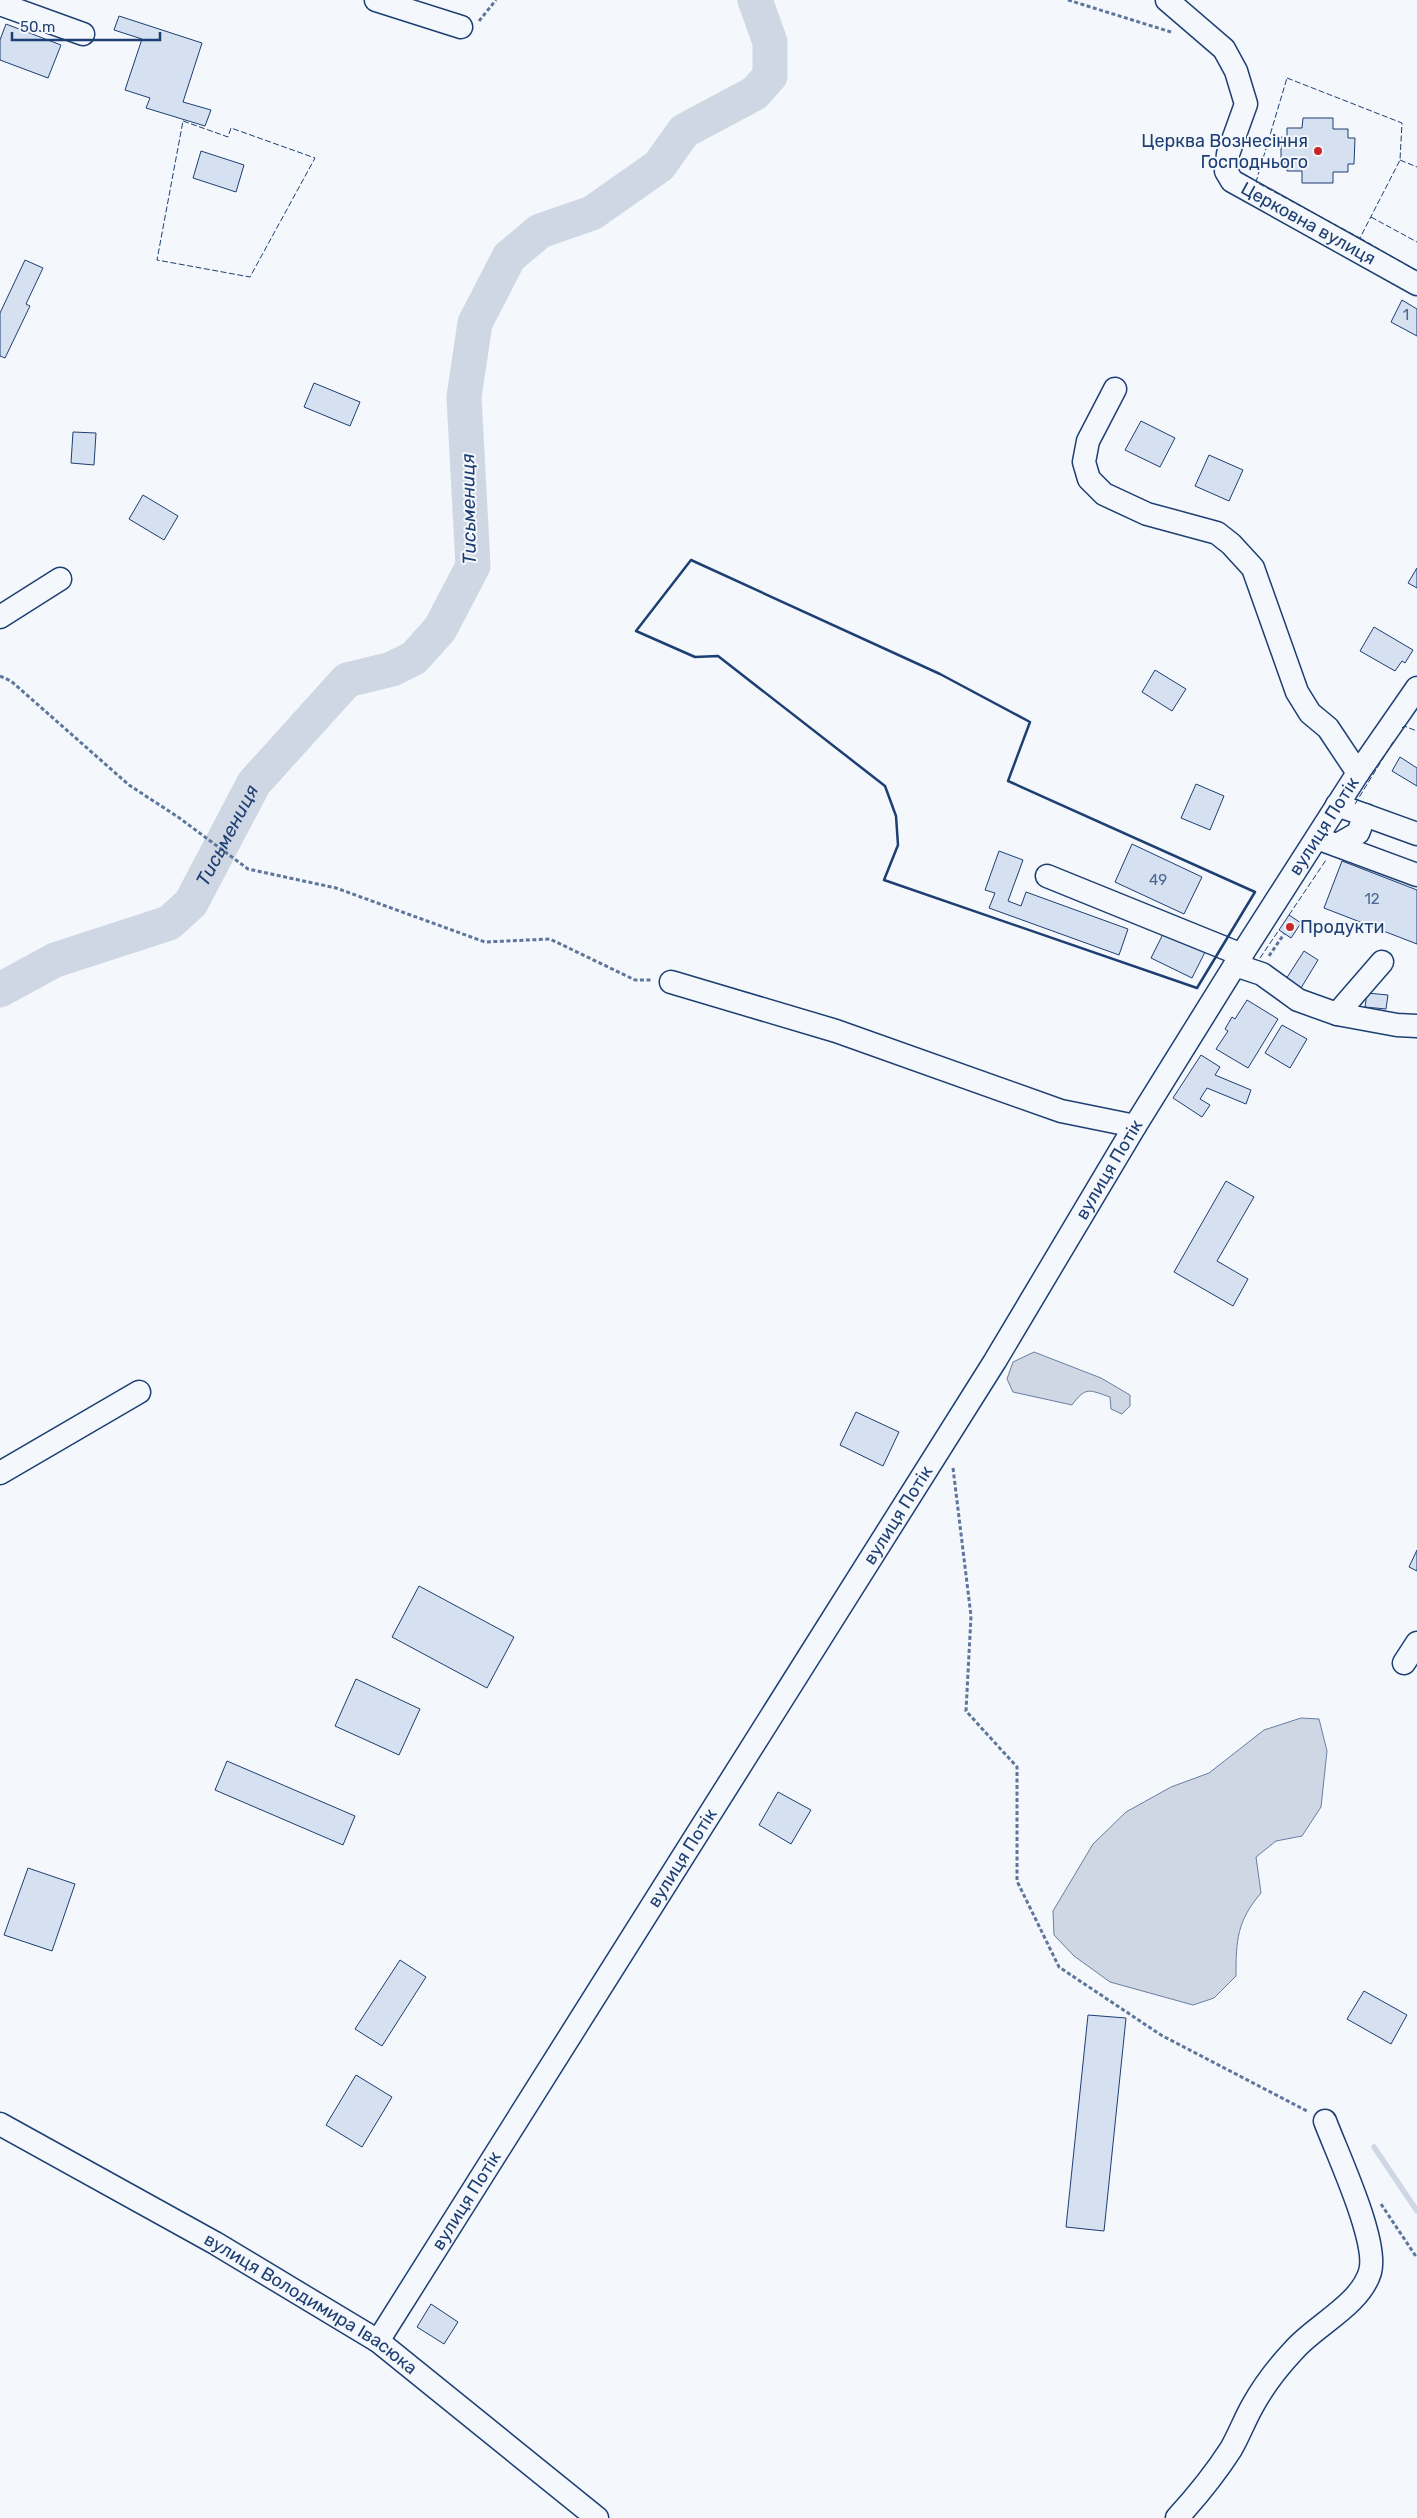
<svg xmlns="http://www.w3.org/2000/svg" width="1417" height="2518" font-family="Rubik,sans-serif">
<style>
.water{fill:#cfd7e4;stroke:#687fa3}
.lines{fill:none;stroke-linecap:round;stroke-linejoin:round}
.stream{stroke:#cfd7e4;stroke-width:5.5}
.river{stroke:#cfd7e4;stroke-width:35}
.building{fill:#d5e0f0;stroke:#1d3f73}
.minor-casing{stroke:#1d3f73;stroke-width:25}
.path{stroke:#5e769c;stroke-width:3;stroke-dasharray:4 2.5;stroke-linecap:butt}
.minor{stroke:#f4f7fb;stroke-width:22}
.fence{stroke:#1d3f73;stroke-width:1;stroke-dasharray:6 2.5;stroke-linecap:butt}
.wall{stroke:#1d3f73;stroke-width:2.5}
.poi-dot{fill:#c62828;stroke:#f4f7fb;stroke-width:2}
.labels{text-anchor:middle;stroke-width:4;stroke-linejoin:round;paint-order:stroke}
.number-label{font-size:15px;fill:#4b6792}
.poi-label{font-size:18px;fill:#1d3f73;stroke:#f4f7fb;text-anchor:end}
.street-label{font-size:18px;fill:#1d3f73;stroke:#f4f7fb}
.water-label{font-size:19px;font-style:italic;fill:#1d3f73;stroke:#f4f7fb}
</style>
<rect width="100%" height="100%" fill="#f4f7fb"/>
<path class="water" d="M1034 1352 1101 1378 1130 1395V1406L1122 1414 1111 1409 1110 1397C1089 1390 1086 1386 1072 1405L1013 1392 1007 1379 1013 1362Z
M1301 1718 1319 1719 1327 1751 1321 1807 1302 1836 1276 1841 1256 1857 1261 1893C1237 1921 1236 1940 1236 1976L1214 1998 1193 2005 1110 1982 1074 1956 1054 1935 1053 1911 1093 1844 1126 1812 1171 1787 1209 1773 1264 1730Z"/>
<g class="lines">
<path class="stream" d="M1374 2147 1417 2211"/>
<path class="river" id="s1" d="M0 990 55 960 169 923 191 903 254 783 347 680 392 669 414 658 440 629 473 566 464 397 475 323 509 257 540 231 592 213 659 166 684 131 755 93 770 76V42L755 0"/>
</g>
<path class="building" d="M119 16 202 43 183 102 211 110 205 126 146 108 150 98 125 90 142 39 114 30Z
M6 24 61 45 48 78 0 60V40Z
M1303 118H1333V129H1348V138H1355L1354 164H1348V172H1333V183H1302V171H1287V163H1281V137H1287V128H1302Z
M201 151 244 165 236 192 193 178Z
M25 260 43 268 26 304 30 306 5 358 0 356V313Z
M1402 300 1417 309V336L1391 322Z
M314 383 360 402 350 426 304 407Z
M1141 421 1175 438 1160 467 1125 450Z
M73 432 96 433 94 465 71 463Z
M1209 455 1243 470 1229 501 1195 486Z
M143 495 178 516 164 540 129 519Z
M1417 568V588L1408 583Z
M1374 627 1413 650 1405 663 1402 661 1395 671 1360 651Z
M1155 670 1186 689 1172 711 1142 692Z
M1400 757 1417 768V786L1392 771Z
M1196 784 1224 796 1210 830 1181 818Z
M1132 844 1202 877 1184 914 1115 882Z
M999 851 1023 860 1008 901 1021 906 1026 892 1128 929 1119 955 989 908 995 893 985 890Z
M1342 861 1417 890V944L1324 908Z
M1289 915 1301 923 1291 938 1279 930Z
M1164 932 1205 952 1192 978 1151 958Z
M1304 951 1318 960 1301 988 1286 979Z
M1367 993 1388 995 1386 1009 1365 1007Z
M1247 1000 1278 1019 1248 1068 1216 1049 1228 1031 1225 1029 1232 1017 1235 1019Z
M1282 1025 1307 1039 1290 1068 1265 1053Z
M1201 1055 1220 1067 1215 1075 1251 1090 1246 1104 1207 1088 1200 1099 1210 1105 1202 1117 1173 1098Z
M1226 1181 1254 1197 1217 1261 1248 1279 1233 1306 1174 1272Z
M856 1412 899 1432 883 1466 840 1445Z
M1417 1550V1571L1409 1567Z
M419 1586 514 1637 487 1688 392 1637Z
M356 1679 420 1709 399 1755 335 1726Z
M227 1761 355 1816 343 1845 215 1790Z
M778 1792 811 1810 791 1844 759 1825Z
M28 1868 75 1884 52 1951 4 1935Z
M400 1960 426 1977 382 2046 355 2029Z
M1364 1991 1407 2015 1391 2044 1347 2019Z
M1088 2015 1126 2018 1104 2231 1066 2227Z
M356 2075 392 2097 362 2147 326 2125Z
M431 2304 458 2322 444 2344 417 2327Z"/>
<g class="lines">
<g class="minor-casing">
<g id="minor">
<path d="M376 0 461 27"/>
<path id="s2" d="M1167 0 1224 49 1236 71 1246 104 1228 154 1226 171 1232 181 1417 284"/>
<path d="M0 4 83 34"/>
<path d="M1115 389 1088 441 1084 462 1089 479 1104 494 1147 514 1217 533 1231 544 1253 568 1297 692 1310 713 1328 728 1358 773"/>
<path d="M0 617 60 579"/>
<path d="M1337 805 1417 834"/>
<path d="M1317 838 1417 875"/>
<path d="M1337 845 1358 833 1365 815"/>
<path d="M1047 876 1242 955"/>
<path d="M1235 965 1262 974 1298 1000 1337 1014 1397 1025 1417 1026"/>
<path d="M671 982 836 1031 1061 1111 1135 1126"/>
<path d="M1337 1014 1382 962"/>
<path d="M0 1473 139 1392"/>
<path d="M1404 1663 1417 1643"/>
<path id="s3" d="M0 2124 215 2243 378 2341 597 2518"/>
<path id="s4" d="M378 2341 995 1361 1135 1126 1235 965 1358 773 1417 688"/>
<path d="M1177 2518C1197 2496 1215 2474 1231 2449 1239 2435 1245 2419 1253 2405 1264 2385 1278 2367 1294 2350 1316 2325 1360 2305 1370 2272 1379 2242 1337 2153 1325 2121"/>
</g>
</g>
<path class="path" d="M1068 0 1171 32
M479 21 496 0
M0 676 11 681 129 785 178 817 248 869 336 888 485 942 550 939 635 980H651
M1269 956 1284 934
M953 1468 971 1616 966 1711 1017 1767V1881L1059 1967 1161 2035 1307 2111
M1381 2204 1417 2258"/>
<use href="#minor" class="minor"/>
<path class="fence" d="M1287 78 1402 123 1400 160 1360 238 1256 182Z
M183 121 228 137 231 128 315 158 250 277 157 260Z
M1400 160 1417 167
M1371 217 1417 242
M1360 238 1415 270
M1402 728 1404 726 1417 731
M1355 804 1393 742
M1289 915 1326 860
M1260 958 1279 930"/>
<path class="wall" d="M691 560 940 674 1030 722 1008 781 1255 892 1197 988 884 880 898 845 896 816 885 786 718 656 695 657 636 631Z"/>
</g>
<g class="poi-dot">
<circle cx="1318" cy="151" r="5"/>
<circle cx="1290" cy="927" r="5"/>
</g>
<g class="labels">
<g class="number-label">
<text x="1406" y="320">1</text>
<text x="1158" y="885">49</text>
<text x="1372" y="904">12</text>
</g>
<g class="poi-label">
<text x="1308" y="147">Церква Вознесіння<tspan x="1308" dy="21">Господнього</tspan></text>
<text x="1300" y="933" text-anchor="start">Продукти</text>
</g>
<g class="street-label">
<text dy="6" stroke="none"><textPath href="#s2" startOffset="304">Церковна вулиця</textPath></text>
<text dy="6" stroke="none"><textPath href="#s4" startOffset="1786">вулиця Потік</textPath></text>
<text dy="6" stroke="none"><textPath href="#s4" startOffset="1381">вулиця Потік</textPath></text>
<text dy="6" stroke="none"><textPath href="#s4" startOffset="976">вулиця Потік</textPath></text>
<text dy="6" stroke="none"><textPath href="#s4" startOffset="571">вулиця Потік</textPath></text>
<text dy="6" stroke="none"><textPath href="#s4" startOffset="166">вулиця Потік</textPath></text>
<text dy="6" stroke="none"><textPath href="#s3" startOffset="359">вулиця Володимира Івасюка</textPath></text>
</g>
<g class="water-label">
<text transform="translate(468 509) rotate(-91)" y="7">Тисьмениця</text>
<text dy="7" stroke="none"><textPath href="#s1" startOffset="289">Тисьмениця</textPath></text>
</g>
</g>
<path d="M12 32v8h148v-8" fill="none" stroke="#1d3f73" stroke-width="2.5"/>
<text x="20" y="32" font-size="15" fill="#1d3f73" stroke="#f4f7fb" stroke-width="4" paint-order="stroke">50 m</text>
</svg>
